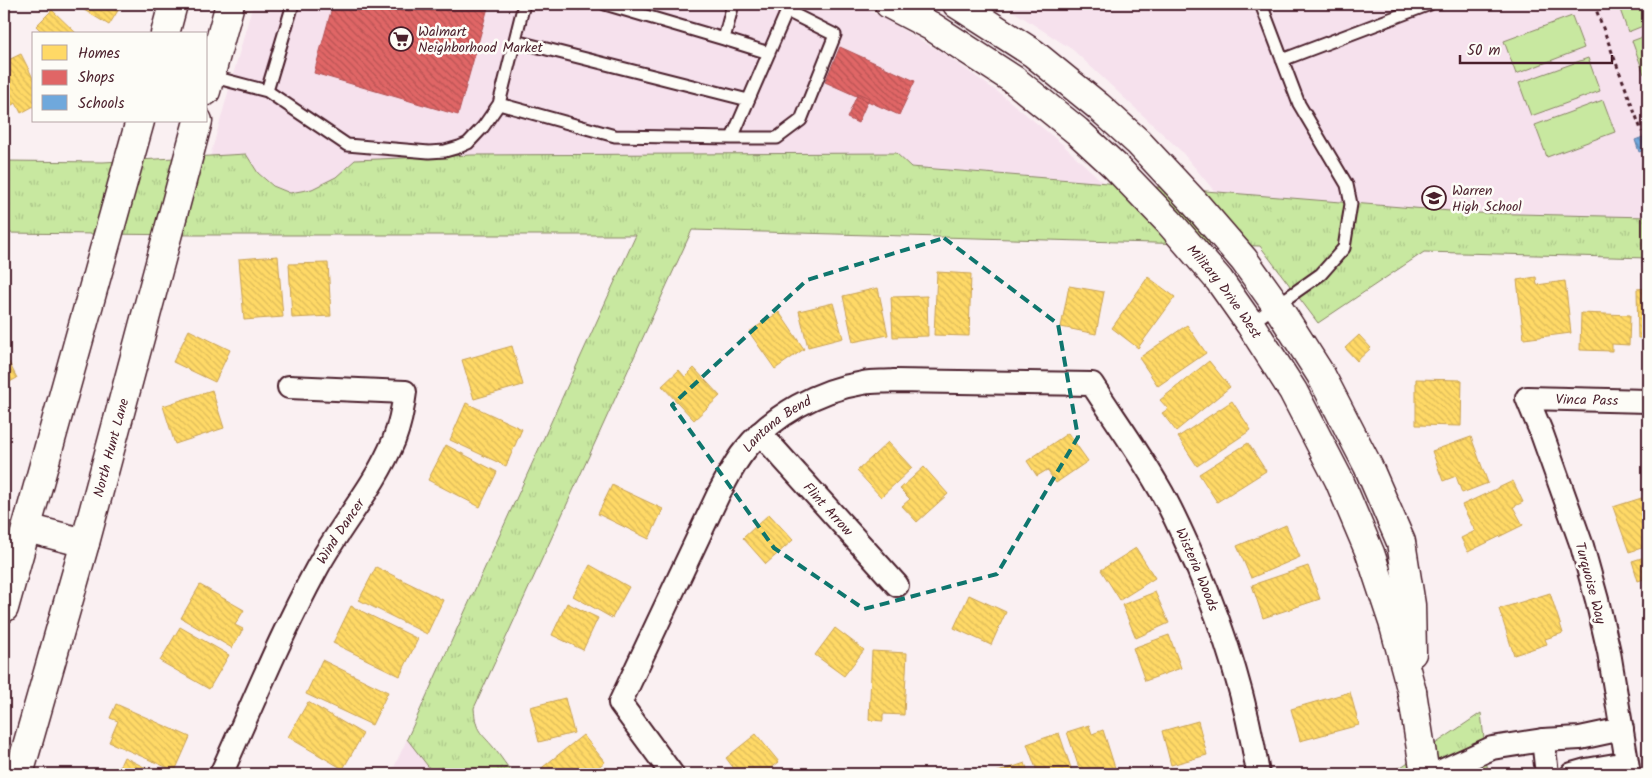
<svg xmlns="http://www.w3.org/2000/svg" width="1652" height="778" font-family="Kalam,sans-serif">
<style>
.built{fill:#f6e1ed}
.grass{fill:url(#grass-tufts);stroke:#898466}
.pitch{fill:#c8e8a0;stroke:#898466}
.homes{fill:url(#homes-back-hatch);stroke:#c9a154}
.shops{fill:url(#shops-back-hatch);stroke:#b35154}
.schools{fill:url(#schools-back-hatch);stroke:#647fa7}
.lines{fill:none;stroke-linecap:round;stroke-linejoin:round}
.service-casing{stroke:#4a1f2b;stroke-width:15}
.minor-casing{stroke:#4a1f2b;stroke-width:26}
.tertiary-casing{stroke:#4a1f2b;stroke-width:31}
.secondary-casing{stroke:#4a1f2b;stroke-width:31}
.path{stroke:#4a1f2b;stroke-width:3;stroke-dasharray:4 4;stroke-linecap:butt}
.service{stroke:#fdfcf7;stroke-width:11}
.minor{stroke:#fdfcf7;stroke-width:22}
.tertiary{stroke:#fdfcf7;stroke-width:28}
.secondary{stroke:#fdfcf7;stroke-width:28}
.marked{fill:none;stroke:#0f766e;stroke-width:4;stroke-dasharray:10 6;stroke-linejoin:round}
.labels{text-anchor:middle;stroke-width:5;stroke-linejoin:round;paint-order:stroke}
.poi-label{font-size:14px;fill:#4a1f2b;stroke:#fdfcf7;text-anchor:start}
.street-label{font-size:14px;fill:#4a1f2b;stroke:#fdfcf7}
</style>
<defs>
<pattern id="grass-tufts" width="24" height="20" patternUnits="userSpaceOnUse" patternTransform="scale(1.25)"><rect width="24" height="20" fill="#c8e8a0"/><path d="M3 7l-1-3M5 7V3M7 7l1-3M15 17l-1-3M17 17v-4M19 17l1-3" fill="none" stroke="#adc78a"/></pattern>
<pattern id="homes-back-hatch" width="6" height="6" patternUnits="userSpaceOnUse" patternTransform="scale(1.25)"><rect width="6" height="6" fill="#ffd966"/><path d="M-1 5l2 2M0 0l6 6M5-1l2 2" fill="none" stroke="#dcba59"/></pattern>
<pattern id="shops-back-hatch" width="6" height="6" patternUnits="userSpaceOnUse" patternTransform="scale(1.25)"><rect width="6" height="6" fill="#e06666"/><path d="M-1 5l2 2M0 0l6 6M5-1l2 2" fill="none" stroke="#b85354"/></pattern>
<pattern id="schools-back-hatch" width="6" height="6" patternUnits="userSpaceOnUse" patternTransform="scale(1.25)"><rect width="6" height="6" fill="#6fa8dc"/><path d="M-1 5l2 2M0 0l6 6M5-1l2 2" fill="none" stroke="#5d88b3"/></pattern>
</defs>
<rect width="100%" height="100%" fill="#faf0f2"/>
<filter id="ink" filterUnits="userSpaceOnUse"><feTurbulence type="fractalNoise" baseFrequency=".02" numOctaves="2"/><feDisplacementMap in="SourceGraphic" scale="10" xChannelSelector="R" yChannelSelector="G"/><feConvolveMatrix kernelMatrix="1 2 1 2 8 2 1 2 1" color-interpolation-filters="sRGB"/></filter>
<g filter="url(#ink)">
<path class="built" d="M253 4H854L867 9 943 53 1002 95 1061 143 1121 199 290 193 274 186 258 173 206 171Z
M1002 4H1648V258L1424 252 1318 323 1260 246 1181 151 1073 50Z
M407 739 434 774H391Z"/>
<path class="grass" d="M896 153 911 167 1475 213 1648 217V258L1424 252 1318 323 1260 246 692 230 474 708C476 733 480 731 494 748 501 757 507 766 513 774H434L407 739 636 235H194L4 233V161L103 162 246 154 258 173 273 186 290 193 312 189 336 177 355 160 472 155Z
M1481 713 1488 774H1392V773Z"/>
<path class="pitch" d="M1618 4H1648V24L1628 32Z
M1572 16 1584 48 1516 74 1504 41Z
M1648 35V72L1644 74 1632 41Z
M1588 58 1600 91 1531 116 1519 83Z
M1603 100 1615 132 1547 157 1535 125Z"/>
<path class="homes" d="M74 4H122L109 25Z
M52 10 77 34H44L36 26Z
M21 54 34 80V106L21 113 16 103 4 109V62Z
M278 256 283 317 244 320 239 259Z
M328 263 331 316 292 318 289 264Z
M937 272 971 274 969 336 934 335Z
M1148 277 1175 297 1138 348 1112 328Z
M1536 277 1537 285 1565 281 1571 333 1524 339 1517 280Z
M1069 286 1104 292 1096 334 1061 327Z
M878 288 888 335 853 342 843 296Z
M1648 288V338H1638L1637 289Z
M927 296 928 336 893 337 891 297Z
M833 303 843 338 808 347 799 311Z
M779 312 804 349 775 369 749 332Z
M1581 313 1630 315 1629 345 1612 344V351L1580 350Z
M1187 325 1206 353 1158 386 1139 358Z
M189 330 230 350 215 382 173 362Z
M1359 335 1371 348 1357 361 1345 348Z
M512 346 523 385 474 399 462 360Z
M4 353 17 378 4 385Z
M1209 361 1230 387 1176 431 1162 413 1168 409 1160 400Z
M694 368 720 396 694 420 662 386 679 370 685 377Z
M1416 379 1462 380 1461 426 1416 425Z
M212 390 224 428 175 444 163 406Z
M1232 401 1251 430 1197 466 1178 437Z
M466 403 522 429 506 466 450 440Z
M1068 433 1088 461 1056 483 1047 470 1037 476 1027 461Z
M1471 437 1488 483 1462 493 1456 476 1443 481 1432 451Z
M888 442 912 468 881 497 857 471Z
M1248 443 1266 471 1217 502 1199 474Z
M446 445 497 472 480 507 428 480Z
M924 467 948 494 917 522 902 506 910 499 900 489Z
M1513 481 1523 502 1513 507 1523 525 1468 552 1461 538 1475 531 1462 505Z
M612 485 663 509 649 539 598 514Z
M1648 496V546L1629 552 1613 507Z
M769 514 793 540 766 564 743 538Z
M1286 525 1300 557 1251 578 1237 546Z
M1136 548 1155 578 1120 600 1101 570Z
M1648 556V593L1644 579 1638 581 1632 561Z
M590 565 629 587 612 618 573 596Z
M1308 566 1320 599 1263 618 1252 585Z
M376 567 443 600 427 634 359 600Z
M200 585 244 610 235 625 243 629 232 648 181 618Z
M1155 592 1169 623 1136 638 1122 605Z
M1550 593 1563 633 1545 639 1547 644 1514 655 1499 609Z
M969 595 1006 612 991 645 954 628Z
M567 603 598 618 583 650 552 635Z
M351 606 418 639 400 676 333 643Z
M180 627 229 655 209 689 160 661Z
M835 628 864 650 844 676 815 655Z
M1169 635 1181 668 1145 681 1133 648Z
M872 651 907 653 904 715 883 714V721L869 720Z
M322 660 388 692 372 725 306 694Z
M1350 692 1359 725 1300 741 1291 709Z
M565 698 574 733 539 742 530 707Z
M308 702 363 734 343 769 288 737Z
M116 704 190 737 175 771 109 742 118 721 110 718Z
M1198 721 1207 755 1171 765 1162 731Z
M1089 725 1092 734 1103 730 1117 774H1081L1067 732Z
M1059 733 1073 774H1038L1027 744Z
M756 734 779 762 764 774H738L726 758Z
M583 735 605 762 589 774H540L538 771Z
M124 757 158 774H108L112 767 118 770Z
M1025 763 1029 774H992Z"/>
<path class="shops" d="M333 4H489L458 115 314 73Z
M840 47 915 81 899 115 825 82Z
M858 93 869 98 858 123 847 118Z"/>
<path class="schools" d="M1648 135V149L1639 152 1635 140Z"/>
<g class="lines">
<g class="service-casing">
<path id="service" d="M605 4 724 39
M733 4 724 39 769 53
M515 41 748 100
M1282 60 1430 4
M210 76 267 91 347 145 429 152 445 151 459 147 468 143 483 127 499 104 615 136 732 138 790 4
M267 91 293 4
M499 104 524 4
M732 138H777L801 120 835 35 787 11
M1250 324 1321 274 1344 248 1351 204 1347 185 1299 104 1261 4"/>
</g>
<g class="minor-casing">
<g id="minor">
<path id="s1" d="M760 433 897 585"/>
<path d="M1543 740 1547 774"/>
<path id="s2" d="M221 774C252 706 280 636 316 570 339 526 375 487 394 440 400 424 403 408 405 392L289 387"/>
<path id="s3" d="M672 774 620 703 719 493C727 479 734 463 745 450 773 415 818 390 863 383 873 381 883 382 894 381L1092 384C1114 418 1138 451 1158 486 1173 511 1184 538 1196 564 1225 632 1247 701 1258 774"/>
<path d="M1435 774 1492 748 1543 740 1580 738 1622 729"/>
<path d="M1572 774 1586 770 1627 763"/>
<path id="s4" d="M1629 774 1609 652 1597 600 1582 546 1542 434 1527 398 1648 401"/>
</g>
</g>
<g class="tertiary-casing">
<path id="tertiary" d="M1412 692 1425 774"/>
</g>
<g class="secondary-casing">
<g id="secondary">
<path id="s5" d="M889 4 931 26 1014 80 1077 131 1115 166 1169 222 1219 280 1250 324 1293 391 1339 480 1370 553 1393 622 1412 692"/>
<path d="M957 4 1033 53 1098 106 1138 142 1193 201 1244 260 1277 306 1321 375 1368 466 1401 542 1411 605 1412 653"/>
<path d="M165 34 173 4"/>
<path d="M206 91 230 4"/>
<path d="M27 528 85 543"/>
<path d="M4 608 140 121"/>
<path id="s6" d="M19 774 85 543 198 121"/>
</g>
</g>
<path class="path" d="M1594 4 1642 132"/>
<use href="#service" class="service"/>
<use href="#minor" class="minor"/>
<use href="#tertiary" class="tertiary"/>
<use href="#secondary" class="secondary"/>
</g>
</g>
<path class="marked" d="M944 238 1058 324 1078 437 997 574 864 609 774 548 672 405 807 280Z"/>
<defs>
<g id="supermarket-ring" transform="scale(1.25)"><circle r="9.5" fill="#fdfcf7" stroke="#4a1f2b" stroke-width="1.5"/><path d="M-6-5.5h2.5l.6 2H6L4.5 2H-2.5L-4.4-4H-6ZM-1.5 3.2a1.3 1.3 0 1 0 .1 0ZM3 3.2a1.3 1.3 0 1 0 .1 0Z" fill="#4a1f2b"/></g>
<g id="school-ring" transform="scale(1.25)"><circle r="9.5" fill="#fdfcf7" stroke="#4a1f2b" stroke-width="1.5"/><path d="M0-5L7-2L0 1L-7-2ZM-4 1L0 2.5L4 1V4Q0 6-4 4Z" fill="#4a1f2b"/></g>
</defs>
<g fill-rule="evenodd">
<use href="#supermarket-ring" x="401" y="39"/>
<use href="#school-ring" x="1434" y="198"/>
</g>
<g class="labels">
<g class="poi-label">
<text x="418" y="36">Walmart<tspan x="418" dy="16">Neighborhood Market</tspan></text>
<text x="1452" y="195">Warren<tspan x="1452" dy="16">High School</tspan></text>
</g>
<g class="street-label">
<text dy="5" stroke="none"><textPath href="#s5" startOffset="446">Military Drive West</textPath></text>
<text dy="5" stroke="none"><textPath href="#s4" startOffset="451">Vinca Pass</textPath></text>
<text dy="5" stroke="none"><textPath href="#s3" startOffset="412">Lantana Bend</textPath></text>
<text dy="5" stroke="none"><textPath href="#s6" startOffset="339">North Hunt Lane</textPath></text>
<text dy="5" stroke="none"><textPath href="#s1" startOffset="102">Flint Arrow</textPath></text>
<text dy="5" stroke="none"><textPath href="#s2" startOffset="271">Wind Dancer</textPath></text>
<text dy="5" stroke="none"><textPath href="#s3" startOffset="952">Wisteria Woods</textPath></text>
<text transform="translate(1591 583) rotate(75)" y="5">Turquoise Way</text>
</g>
</g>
<rect width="1652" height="778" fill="none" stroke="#fdfcf7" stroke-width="20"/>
<rect x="10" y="10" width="1632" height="758" fill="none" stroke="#4a1f2b" stroke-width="2" filter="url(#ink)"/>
<rect x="32" y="32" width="175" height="90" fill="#fdfcf7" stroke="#b5a4a5"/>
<rect x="42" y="45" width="25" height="15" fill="#ffd966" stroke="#b5a4a5"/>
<text x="78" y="58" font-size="15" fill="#4a1f2b">Homes</text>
<rect x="42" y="70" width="25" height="15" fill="#e06666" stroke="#b5a4a5"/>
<text x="78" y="82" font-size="15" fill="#4a1f2b">Shops</text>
<rect x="42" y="95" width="25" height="15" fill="#6fa8dc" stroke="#b5a4a5"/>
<text x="78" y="108" font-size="15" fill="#4a1f2b">Schools</text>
<path d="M1460 55v8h152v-8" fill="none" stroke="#4a1f2b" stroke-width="2.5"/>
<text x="1467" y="55" font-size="15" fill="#4a1f2b" stroke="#fdfcf7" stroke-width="4" paint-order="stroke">50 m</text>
</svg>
